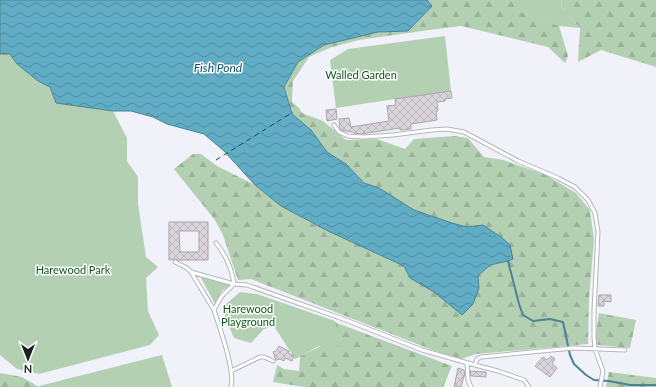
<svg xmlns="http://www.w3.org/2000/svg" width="656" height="387" font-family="Lato,sans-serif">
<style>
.forest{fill:url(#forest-firs)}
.green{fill:#b3d0b2}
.water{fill:url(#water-waves);stroke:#4c8394}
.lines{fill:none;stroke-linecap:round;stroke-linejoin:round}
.stream{stroke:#4c8394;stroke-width:2}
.ferry{stroke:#0d5061;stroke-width:1;stroke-dasharray:5 4;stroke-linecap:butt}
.building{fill:url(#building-cross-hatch);stroke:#aaa5ab;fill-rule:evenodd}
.service-casing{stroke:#b4b6bd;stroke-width:5}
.service{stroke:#fff;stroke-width:3}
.labels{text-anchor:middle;stroke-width:3;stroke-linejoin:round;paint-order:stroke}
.park-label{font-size:11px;fill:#105519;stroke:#fff}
.water-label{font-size:12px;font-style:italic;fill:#0d5061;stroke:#fff}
</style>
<defs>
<pattern id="forest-firs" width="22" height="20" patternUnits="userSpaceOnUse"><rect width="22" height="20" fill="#b3d0b2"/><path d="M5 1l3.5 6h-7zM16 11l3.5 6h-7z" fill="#9ab299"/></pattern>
<pattern id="water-waves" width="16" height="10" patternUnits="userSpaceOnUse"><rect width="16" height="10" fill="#60adc5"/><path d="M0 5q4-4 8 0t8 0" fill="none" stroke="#4f8ca0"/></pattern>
<pattern id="building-cross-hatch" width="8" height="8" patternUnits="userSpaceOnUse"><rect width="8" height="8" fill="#dad4db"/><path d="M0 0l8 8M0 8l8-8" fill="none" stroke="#bbb6bc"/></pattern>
</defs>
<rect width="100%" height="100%" fill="#f0f1f9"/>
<path class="forest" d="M427 0H518L517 10 559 26 568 56 565 63 548 47 461 26 429 30 359 40 332 47 309 57 293 81 292 96V102L299 108 302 113 323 121 346 140 377 139 405 149 414 139 454 136 468 138 484 157 503 160 546 175 576 193 590 210 594 240 589 298 588 344 476 354 458 360 251 279 238 280 223 235 215 220 174 169 193 154H201L217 166 255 185 281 206 312 223 404 266 410 278 434 292 462 315 479 288 478 276 490 265 508 261 483 225 467 227 452 223 414 210 379 188 364 183 346 164 327 152 311 130 292 114 284 87 298 62 324 45 378 32 408 31 432 6Z
M562 0H656V67L601 50 578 62 580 28 561 7Z
M599 313 636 320 630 348 598 345 595 340Z
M334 322 452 366 443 387H304L273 382 277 365 284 369 299 371 300 356 328 343Z
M609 372 656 378V387H606Z
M0 373 22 377 39 387H0Z"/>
<path class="green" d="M518 0H562L561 7 580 28 559 26 516 10Z
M445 36 451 91 395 99 336 108 330 60 348 49Z
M0 54H10L17 64 38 81 51 87 56 103 113 111 127 138V161L138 177V204L146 257 158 267 146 278 148 311 159 335 150 345 39 374 17 369 0 355Z
M202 277 228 284 229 286 222 291 215 304 201 278Z
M240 292 257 294 335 321 340 342 334 351 319 346 295 359 274 326 264 329 251 343 234 338 225 317V305Z
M162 355 172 387H39V386Z"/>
<path class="water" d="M0 0H427L432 6 408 31 378 32 324 45 298 62 284 87 292 114 311 130 327 152 346 164 364 183 379 188 414 210 452 223 467 227 483 225 501 237 510 245 513 259 508 261 490 265 478 276 479 288 473 304 462 315 434 292 410 278 404 266 328 231 281 206 255 185 224 151 204 134 167 124 153 117 131 111H113L56 103 50 87 38 81 17 64 10 54H0Z"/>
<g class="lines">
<path class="stream" d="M508 261 519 304 523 315 533 321 550 319 563 322 570 355 574 364 586 375 594 380 609 381 630 385H656"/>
<path class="ferry" d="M216 160 293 112"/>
</g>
<path class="building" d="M451 91 452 98 445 99V101L437 102 438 111H436L437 120 411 124V129L400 130V128L361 134 354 133 352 132 341 130 340 129 339 119 349 118 351 127 389 121 387 106 396 105 395 99Z
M336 109 337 119 327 121 326 110Z
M169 222H208V260H178L175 259 169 260ZM179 231H199V252H180Z
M599 295H611V302L604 301V306H598Z
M279 346 289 351 288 353 294 356 292 361 285 358 284 361 280 359 276 360 273 352 276 351Z
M551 356 555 359 552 364 557 368 550 377 535 366 543 357 547 360Z
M458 368 464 370 465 376H464L461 387H454Z
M470 371 486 372V377L471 376Z"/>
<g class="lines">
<g class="service-casing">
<path id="service" d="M334 125 339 132 348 136 363 137 393 135 432 130 447 129 464 132 518 161 558 178 575 187 588 200 595 213 598 232 594 311V337L595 349 603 371 600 387
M175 262 187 268 191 272 214 310
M191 272 234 284C232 269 225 254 216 243
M467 363 468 380 471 387
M475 365 477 359 481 357 573 348 625 350
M231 371 260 357H264L273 361
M231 387C235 369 220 329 214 310L221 297 234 284 247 285 346 320 422 350 475 365 498 371 524 380 529 387"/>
</g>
<use href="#service" class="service"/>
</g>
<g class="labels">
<g class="park-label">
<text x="361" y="79">Walled Garden</text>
<text x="73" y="274">Harewood Park</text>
<text x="248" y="313">Harewood<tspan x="248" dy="13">Playground</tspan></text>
</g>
<g class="water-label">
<text x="218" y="72">Fish Pond</text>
</g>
</g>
<g transform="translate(28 359) rotate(180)" stroke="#ffffff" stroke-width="3" paint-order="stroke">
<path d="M0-3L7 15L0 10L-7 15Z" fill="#1f2022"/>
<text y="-6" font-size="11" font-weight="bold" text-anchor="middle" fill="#1f2022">N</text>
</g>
</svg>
